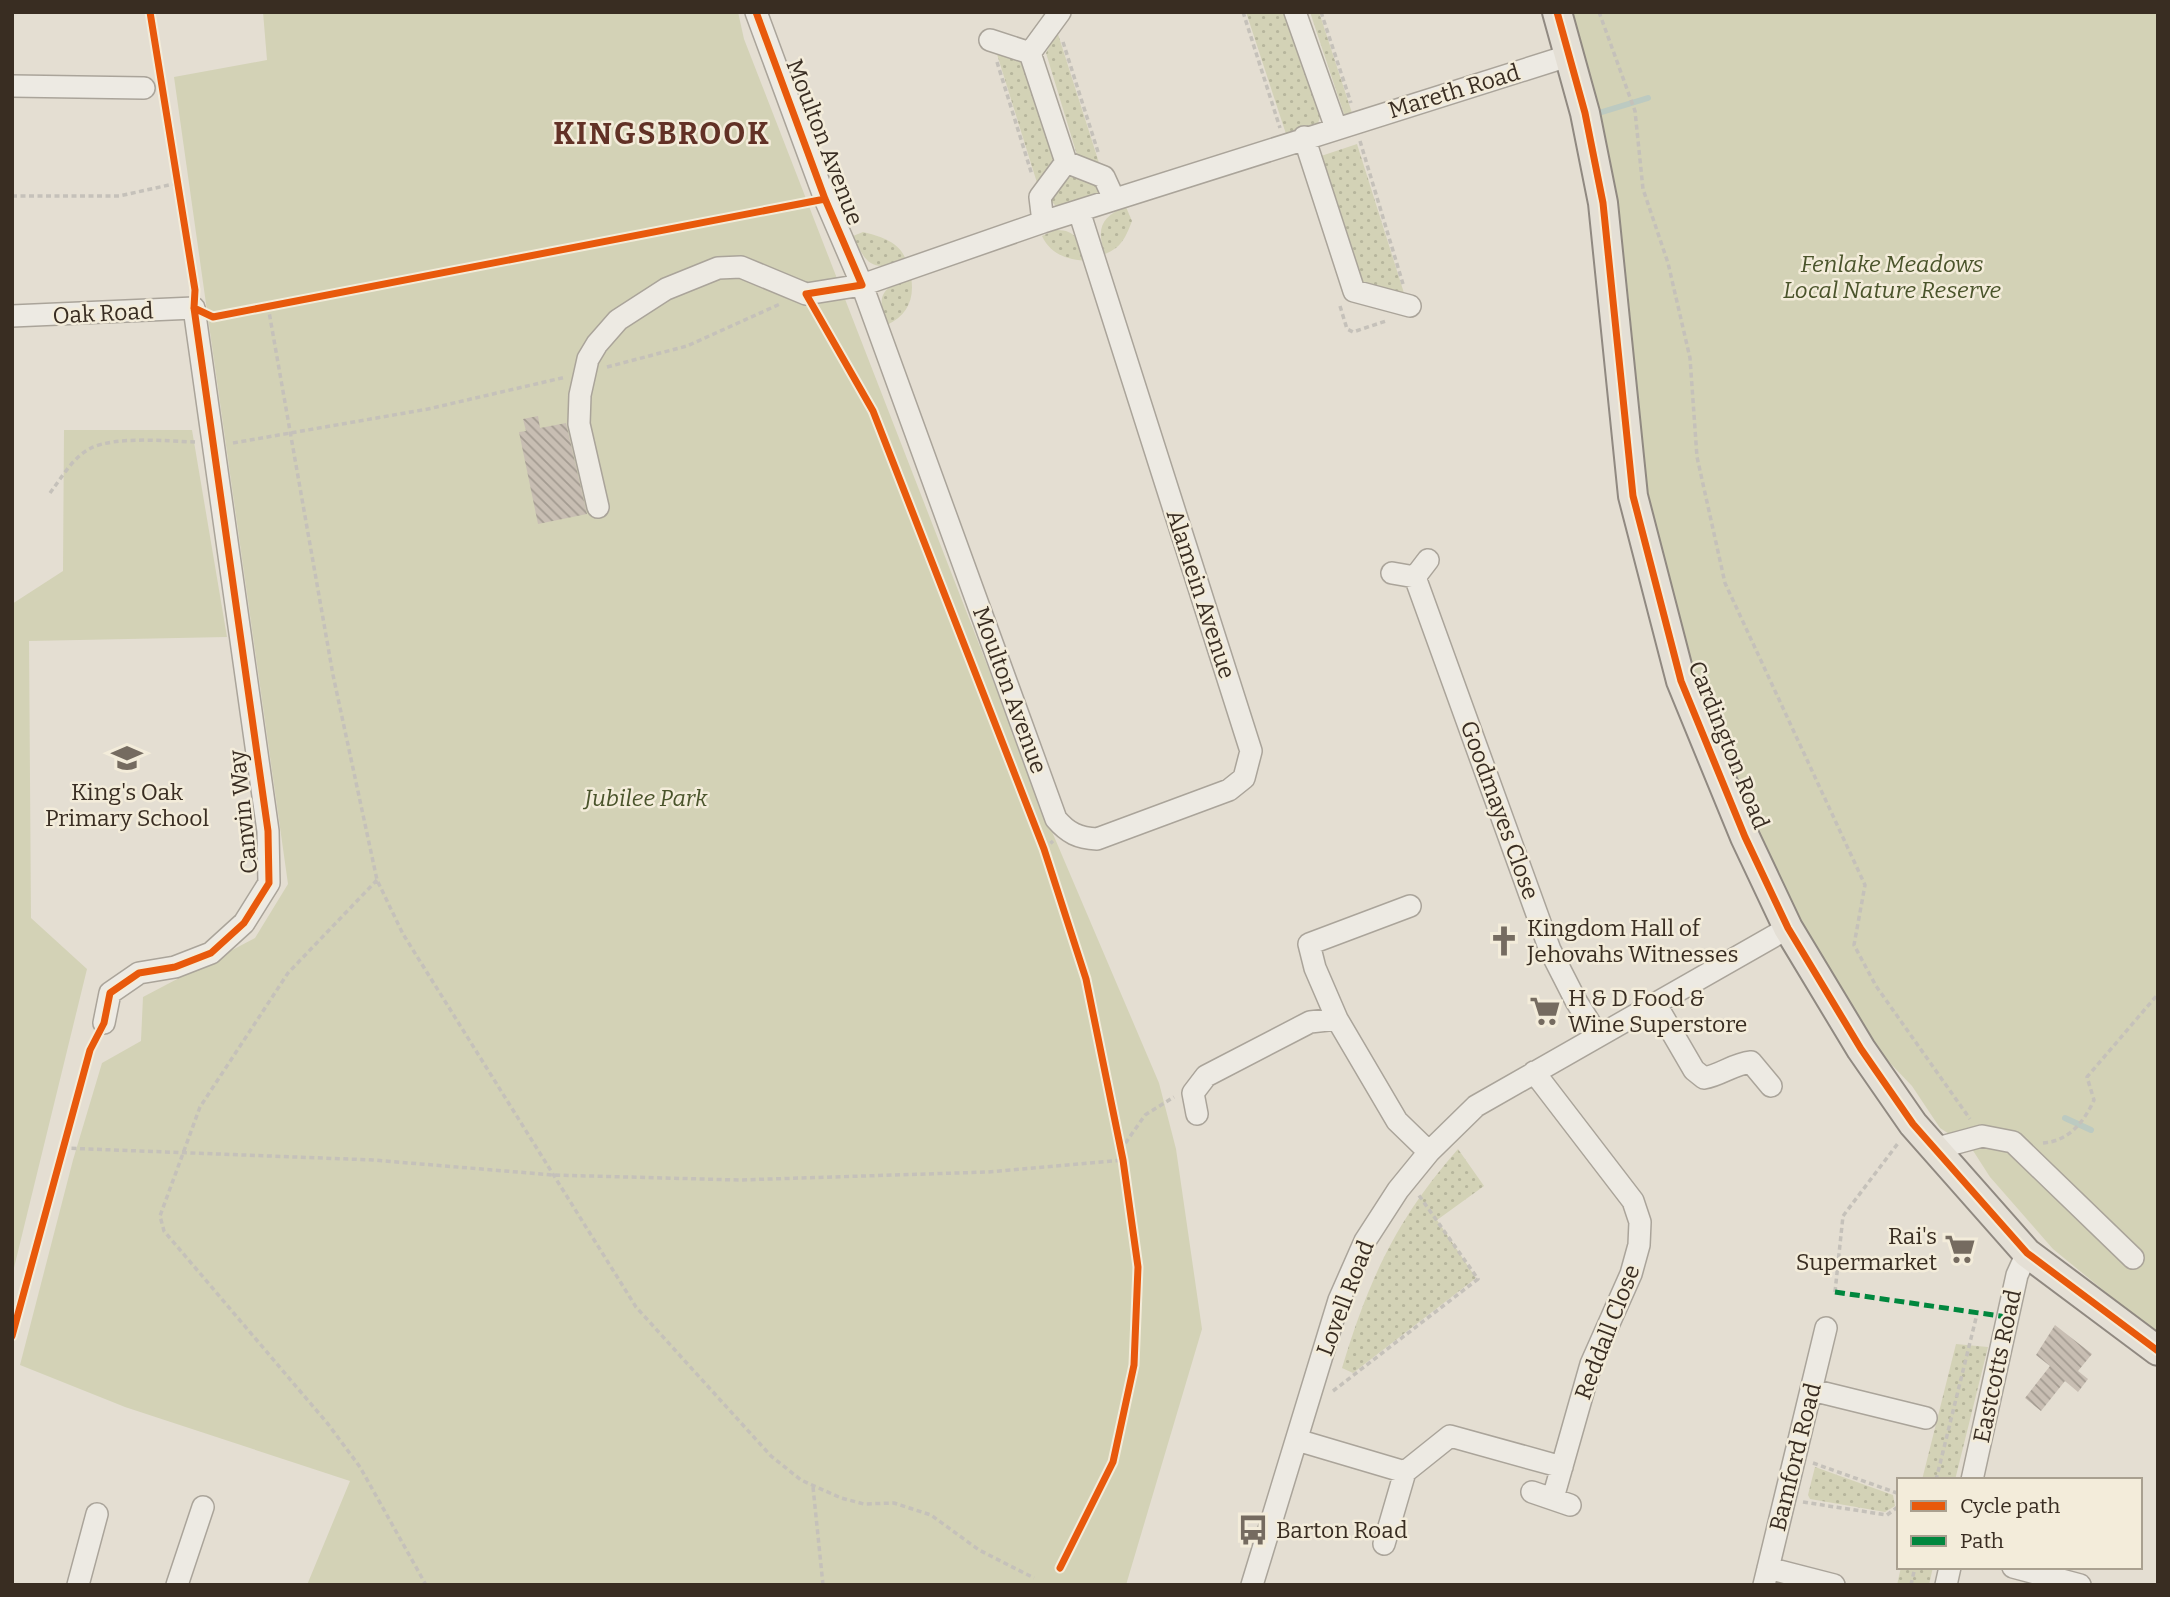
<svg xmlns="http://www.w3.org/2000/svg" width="2170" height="1597" font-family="Bitter,serif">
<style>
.grass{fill:url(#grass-dots)}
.park{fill:#d3d2b6}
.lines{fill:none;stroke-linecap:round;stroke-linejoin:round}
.stream{stroke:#bccac1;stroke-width:6}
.building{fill:url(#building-back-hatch)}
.minor-casing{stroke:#aaa49a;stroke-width:24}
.major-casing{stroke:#908981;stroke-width:32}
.path{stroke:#c5c1ba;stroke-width:3.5;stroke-dasharray:5 3.5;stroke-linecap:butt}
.minor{stroke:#edeae3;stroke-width:21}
.major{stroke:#e4dfd5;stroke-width:28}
.quiet{stroke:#00873e;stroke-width:5;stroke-dasharray:10 5;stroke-linecap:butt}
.cycleway-casing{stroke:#f3ecda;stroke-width:11}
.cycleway{stroke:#e8590c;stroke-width:7}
.labels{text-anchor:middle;stroke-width:5;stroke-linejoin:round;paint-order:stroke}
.street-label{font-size:23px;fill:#392d22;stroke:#f3ecda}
.park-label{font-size:23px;font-style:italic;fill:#4a542b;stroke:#f3ecda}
.poi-label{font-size:23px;fill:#392d22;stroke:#f3ecda;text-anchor:start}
.district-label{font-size:30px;font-weight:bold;letter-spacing:2px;fill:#623126;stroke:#f3ecda}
</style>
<defs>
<pattern id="grass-dots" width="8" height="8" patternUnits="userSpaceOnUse" patternTransform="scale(1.75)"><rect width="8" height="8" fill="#d3d2b6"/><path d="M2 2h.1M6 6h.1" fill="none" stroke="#b6b59c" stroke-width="1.8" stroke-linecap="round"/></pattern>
<pattern id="building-back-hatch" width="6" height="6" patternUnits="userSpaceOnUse" patternTransform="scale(1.75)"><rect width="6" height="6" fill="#c8beb3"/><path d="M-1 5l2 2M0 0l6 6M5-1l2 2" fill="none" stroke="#a39b91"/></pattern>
</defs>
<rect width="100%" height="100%" fill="#e4ded2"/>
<path class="grass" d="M1246 12H1288L1322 112 1318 123 1286 134Z
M1310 12H1319L1353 116 1344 114Z
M1057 31 1101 169 1077 155 1046 53Z
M996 51 1019 59 1029 68 1056 160 1038 186Z
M1357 144 1404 293 1362 285 1321 156Z
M1073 176 1095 177 1102 193 1058 208 1051 201C1052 187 1060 181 1073 176Z
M1126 207 1132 221C1126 237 1121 248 1105 254 1096 229 1101 216 1126 207Z
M1055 230C1077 229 1080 243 1088 261 1068 260 1051 255 1042 236Z
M863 232C880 236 901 242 906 261 873 271 867 267 853 236Z
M911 277C915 299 907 316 887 325 876 295 881 288 911 277Z
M1458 1149 1484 1186 1437 1220 1476 1278 1353 1373 1342 1368C1369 1279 1396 1220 1458 1149Z
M1956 1344 1988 1347 1955 1480H1922Z
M1815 1467 1893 1495 1895 1506 1885 1512 1810 1499 1808 1495Z
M1901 1567H1933L1929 1585H1897Z"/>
<path class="park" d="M263 12H738L744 39 1050 827 1159 1083 1176 1149 1202 1329 1126 1585H307L350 1481 125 1407 20 1365 73 1160 102 1063 141 1041 143 997 255 938 288 884 174 77 267 60Z
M1569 12H2158V1335L2053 1249 1990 1177 1972 1149 1940 1128 1912 1086 1868 1040 1792 910 1738 791 1691 677 1663 564 1647 486 1628 293 1608 167Z
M64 430H192L227 637 29 641 31 918 87 969 12 1276V604L63 571Z"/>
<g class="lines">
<path class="stream" d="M1602 112 1648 98
M2065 1118 2091 1130"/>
</g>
<path class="building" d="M538 416 540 428 566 423 587 514 538 524 519 432 526 431 523 419Z
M2055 1325 2092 1354 2078 1371 2088 1379 2078 1392 2065 1381 2041 1411 2025 1398 2050 1366 2036 1355Z"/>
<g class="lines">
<g class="minor-casing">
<path id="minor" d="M756 12 825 199 862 285 1056 819C1068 833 1078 838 1097 839L1229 790 1244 778 1251 751 1079 211
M1295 12 1336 128
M990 40 1030 53 1066 162
M1030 53 1060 12
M12 86 144 88
M1304 137 1354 291 1410 306
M1043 222 1040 197 1066 162 1104 177 1114 199
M12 316 194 308 268 831 269 883 244 923 211 953 175 967 139 973 110 993 104 1023
M598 507 579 424 580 395 588 359 597 344 618 320 666 289 718 268 741 267 806 294 862 285 1043 222 1571 55
M1428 560 1415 577 1550 950 1576 1001 1598 1036
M1392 573 1415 577
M1655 1003 1694 1070 1704 1078C1721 1075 1733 1064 1751 1062L1771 1086
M1337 1019 1315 968 1309 944 1410 906
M1534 1072 1633 1201 1640 1222 1639 1245 1631 1274 1591 1364 1553 1498
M1197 1114 1193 1093 1206 1076 1310 1022 1337 1019 1397 1121 1429 1152
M1934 1149 1982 1136 2013 1142 2133 1258
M1812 1390 1926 1418
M1297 1440 1405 1472
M1972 1480 2017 1275 2027 1253
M1532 1492 1570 1505
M1384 1544 1405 1472 1450 1436 1562 1467
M2013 1567 2080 1585
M1768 1568 1834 1585
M78 1585 97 1514
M177 1585 203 1507
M1252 1585 1339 1300 1365 1241 1398 1190 1429 1152 1476 1106 1788 928
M1764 1585 1826 1328
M1946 1585 1950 1567"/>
</g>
<g class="major-casing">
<path id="major" d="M1557 12 1585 113 1603 203 1633 496 1681 681 1745 837 1788 928 1861 1049 1913 1124 2027 1253 2158 1351"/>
</g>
<path class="path" d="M1243 12 1280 128
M1321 12 1351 103
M1599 12 1635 111 1643 189 1668 263 1690 358 1697 457 1725 583 1865 885 1854 945 1876 986 1970 1119
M1063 42 1099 155
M997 62 1032 175
M1360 141 1403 284
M12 196H119L178 183
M268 306 333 675 377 880 403 934 636 1307 771 1456 801 1480 841 1498 864 1504 894 1503 931 1515 979 1550 1034 1578
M1340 306 1347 329 1353 332 1386 321
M607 367 687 346 780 304
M233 443 428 409 566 377
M50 493C62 477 73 457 91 448 116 436 167 441 195 442
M1044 849 1053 841
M377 880 288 973 200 1107 160 1216 164 1231 328 1424 360 1467 426 1585
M2043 1143C2069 1141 2084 1122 2094 1100L2087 1077 2158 994
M63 1148 373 1160 553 1175 739 1180 988 1172 1123 1160 1122 1148 1145 1115 1174 1097
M1835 1292 1843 1216 1899 1142
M1333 1391 1478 1279 1418 1194
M1813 1463 1897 1493 1899 1506
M1936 1480 1977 1314
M813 1487 823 1585
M1803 1502 1887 1515 1899 1506
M1911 1585 1915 1567"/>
<use href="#minor" class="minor"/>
<use href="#major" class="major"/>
<path class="quiet" d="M1835 1292 2007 1317"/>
<g class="cycleway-casing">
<path id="cycleway" d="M756 12 825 199 862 285 806 294 873 411 1044 849 1086 979 1123 1160 1138 1267 1134 1365 1113 1462 1060 1568
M1557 12 1585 113 1603 203 1633 496 1681 681 1745 837 1788 928 1861 1049 1913 1124 2027 1253 2158 1351
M194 308 213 317 825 199
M12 1336 90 1050 104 1023 110 993 139 973 175 967 211 953 244 923 269 883 268 831 194 308 195 290 150 12"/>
</g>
<use href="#cycleway" class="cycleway"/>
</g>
<defs>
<g id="school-bare" transform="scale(2.415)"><path d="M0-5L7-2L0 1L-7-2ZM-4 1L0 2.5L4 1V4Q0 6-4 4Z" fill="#756b60" stroke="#f3ecda" stroke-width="2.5" paint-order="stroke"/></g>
<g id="church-bare" transform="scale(2.415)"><path d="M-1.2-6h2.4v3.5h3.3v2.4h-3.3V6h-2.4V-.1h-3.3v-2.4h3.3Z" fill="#756b60" stroke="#f3ecda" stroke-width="2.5" paint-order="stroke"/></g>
<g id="supermarket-bare" transform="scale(2.415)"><path d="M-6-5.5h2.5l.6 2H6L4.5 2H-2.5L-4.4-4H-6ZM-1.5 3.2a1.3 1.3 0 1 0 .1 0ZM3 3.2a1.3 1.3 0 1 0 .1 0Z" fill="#756b60" stroke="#f3ecda" stroke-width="2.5" paint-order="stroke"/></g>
<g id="bus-bare" transform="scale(2.415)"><path d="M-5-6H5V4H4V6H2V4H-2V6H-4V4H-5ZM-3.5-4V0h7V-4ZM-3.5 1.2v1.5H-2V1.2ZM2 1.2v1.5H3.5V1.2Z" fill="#756b60" stroke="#f3ecda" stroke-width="2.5" paint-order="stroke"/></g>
</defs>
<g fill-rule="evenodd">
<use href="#school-bare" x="127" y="758"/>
<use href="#church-bare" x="1504" y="941"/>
<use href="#supermarket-bare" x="1545" y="1011"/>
<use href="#supermarket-bare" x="1960" y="1249"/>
<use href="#bus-bare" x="1253" y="1530"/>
</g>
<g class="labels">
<g class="street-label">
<text transform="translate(1454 91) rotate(-17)" y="8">Mareth Road</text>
<text transform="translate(825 142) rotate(69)" y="8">Moulton Avenue</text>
<text transform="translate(103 313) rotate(-3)" y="8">Oak Road</text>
<text transform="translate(1201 594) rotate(72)" y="8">Alamein Avenue</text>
<text transform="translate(1010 690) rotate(70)" y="8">Moulton Avenue</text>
<text transform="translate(1729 745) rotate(68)" y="8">Cardington Road</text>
<text transform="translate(1500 810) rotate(70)" y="8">Goodmayes Close</text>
<text transform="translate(243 812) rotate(-96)" y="8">Canvin Way</text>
<text transform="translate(1345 1298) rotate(-69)" y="8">Lovell Road</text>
<text transform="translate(1607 1332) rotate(-69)" y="8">Reddall Close</text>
<text transform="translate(1997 1366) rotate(-78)" y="8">Eastcotts Road</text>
<text transform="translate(1795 1457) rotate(-76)" y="8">Bamford Road</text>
</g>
<g class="park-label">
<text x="1892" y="272">Fenlake Meadows<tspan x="1892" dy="26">Local Nature Reserve</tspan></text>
<text x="646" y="806">Jubilee Park</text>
</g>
<g class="poi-label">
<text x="127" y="800" text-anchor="middle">King's Oak<tspan x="127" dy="26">Primary School</tspan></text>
<text x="1527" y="936">Kingdom Hall of<tspan x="1527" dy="26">Jehovahs Witnesses</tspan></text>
<text x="1568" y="1006">H &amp; D Food &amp;<tspan x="1568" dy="26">Wine Superstore</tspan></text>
<text x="1937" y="1244" text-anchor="end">Rai's<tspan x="1937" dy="26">Supermarket</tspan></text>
<text x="1276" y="1538">Barton Road</text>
</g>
<g class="district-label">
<text x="662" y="144">KINGSBROOK</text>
</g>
</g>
<rect width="2170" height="1597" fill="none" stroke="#392d22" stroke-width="28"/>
<rect x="1897" y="1478" width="245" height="91" fill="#f3ecda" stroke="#a9a090" stroke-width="2"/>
<rect x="1911" y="1501" width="35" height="10" fill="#e8590c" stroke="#a9a090" stroke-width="2"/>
<text x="1960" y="1513" font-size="21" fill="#392d22">Cycle path</text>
<rect x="1911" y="1536" width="35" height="10" fill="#00873e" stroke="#a9a090" stroke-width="2"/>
<text x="1960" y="1548" font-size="21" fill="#392d22">Path</text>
</svg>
